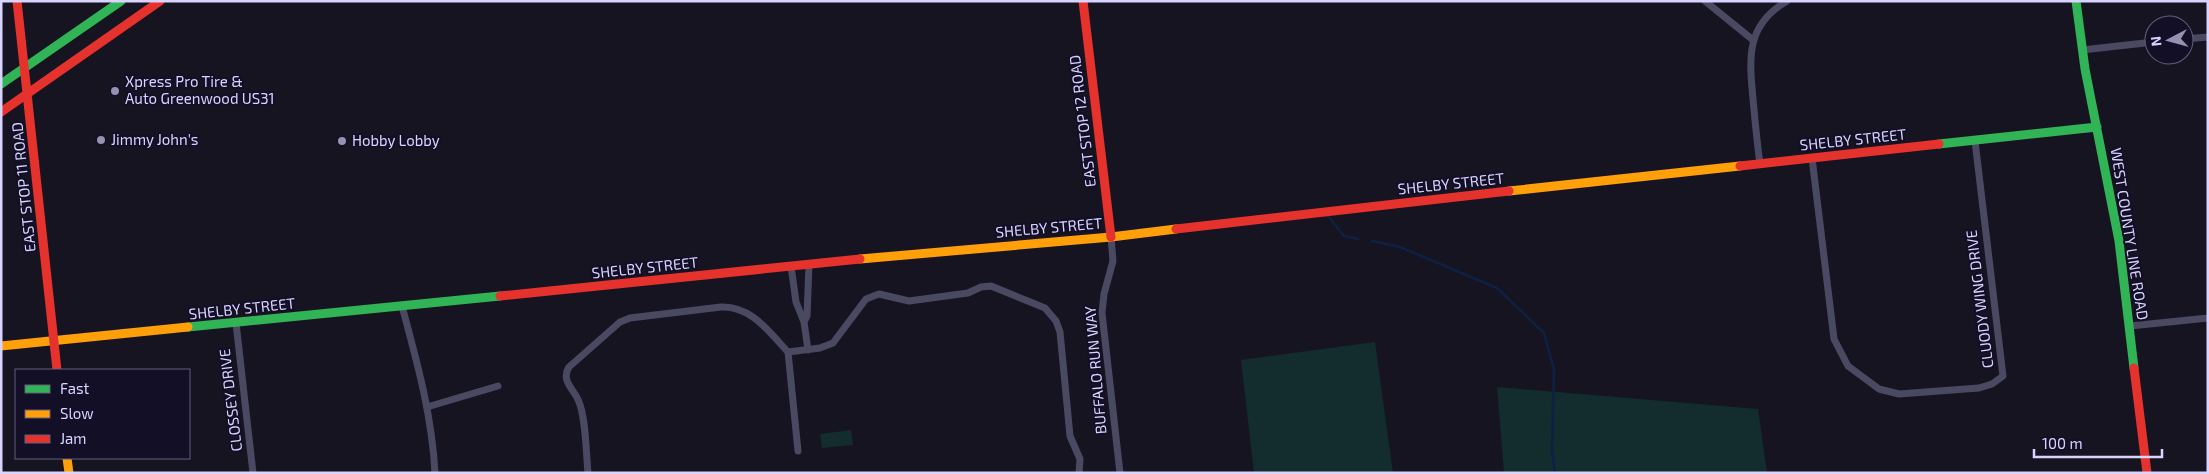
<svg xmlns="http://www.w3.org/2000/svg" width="2209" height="474" font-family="'Exo 2',sans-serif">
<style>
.green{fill:#132c2d}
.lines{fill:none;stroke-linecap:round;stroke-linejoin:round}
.stream{stroke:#0d2144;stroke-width:2.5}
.street{stroke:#4a4962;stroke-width:7}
.fast{stroke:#30b455;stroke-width:9}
.slow{stroke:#ff9f0a;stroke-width:9}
.jam{stroke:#e5322d;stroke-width:9}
.poi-dot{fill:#9591b1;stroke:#130f26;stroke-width:2}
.labels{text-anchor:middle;stroke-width:4;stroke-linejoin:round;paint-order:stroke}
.poi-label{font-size:15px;fill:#d9d4ff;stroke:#130f26;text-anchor:start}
.street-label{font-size:15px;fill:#d9d4ff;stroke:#130f26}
</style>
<rect width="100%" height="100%" fill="#161421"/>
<path class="green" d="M1375 342 1393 473H1254L1241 360Z
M1497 387 1758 409 1767 473H1504Z
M851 430 853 445 822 448 820 434Z"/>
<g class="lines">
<path class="stream" d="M1325 212 1344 236 1358 239
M1372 241 1400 247 1497 288 1544 333 1554 369 1552 450 1555 473"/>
<path class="street" d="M1705 1 1753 40
M2184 39 2208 37
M2082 50 2154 42
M1812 158 1834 339 1848 366 1879 389 1899 394 1979 388 1992 384 2003 376 1975 141
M1760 164C1757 142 1755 121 1753 99 1749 57 1746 25 1787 1
M1111 237 1113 261 1104 294 1102 313 1120 473
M791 266 796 302 804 322 807 316 809 264
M402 306C417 362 432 415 435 473
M804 322 808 350
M236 323 253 473
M2130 326 2208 318
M788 352 820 348 833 343 866 299 879 294 909 301 968 293 981 287 991 286 1045 308 1056 321 1060 332 1070 436 1080 459 1079 473
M788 352 798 451
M427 407 498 386
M588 473C586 453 586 419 579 402 575 390 560 381 569 367L620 322 630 318 721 307C752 306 769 332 788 352"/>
<path class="fast" d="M2076 1 2085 69 2119 241 2134 368
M1 84 121 1
M1939 144 2097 127
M188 327 500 296"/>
<path class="slow" d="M1509 191 1740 166
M860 259 1111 237 1176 229
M1 346 188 327
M67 458 69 473"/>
<path class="jam" d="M17 1 57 370
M1083 1 1111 237
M1 112 160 1
M1740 166 1939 144
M1176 229 1509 191
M500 296 860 259
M2134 368 2147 473"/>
</g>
<g class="poi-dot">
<circle cx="115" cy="91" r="5"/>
<circle cx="101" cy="140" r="5"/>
<circle cx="342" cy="141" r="5"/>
</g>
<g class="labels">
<g class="poi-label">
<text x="125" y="87">Xpress Pro Tire &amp;<tspan x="125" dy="17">Auto Greenwood US31</tspan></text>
<text x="111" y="145">Jimmy John's</text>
<text x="352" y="146">Hobby Lobby</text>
</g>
<g class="street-label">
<text transform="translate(1083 121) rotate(-97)" y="5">EAST STOP 12 ROAD</text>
<text transform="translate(1853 140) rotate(-6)" y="5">SHELBY STREET</text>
<text transform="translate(1451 184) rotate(-6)" y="5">SHELBY STREET</text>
<text transform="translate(24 187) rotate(-96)" y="5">EAST STOP 11 ROAD</text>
<text transform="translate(1049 228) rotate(-5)" y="5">SHELBY STREET</text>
<text transform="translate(2129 234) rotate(81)" y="5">WEST COUNTY LINE ROAD</text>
<text transform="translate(645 268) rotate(-6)" y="5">SHELBY STREET</text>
<text transform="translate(1980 299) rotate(-97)" y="5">CLUODY WING DRIVE</text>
<text transform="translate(242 309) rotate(-6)" y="5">SHELBY STREET</text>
<text transform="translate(1096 370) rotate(-95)" y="5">BUFFALO RUN WAY</text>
<text transform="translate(231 400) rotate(-97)" y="5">CLOSSEY DRIVE</text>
</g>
</g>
<rect width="2209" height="474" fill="none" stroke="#d9d4ff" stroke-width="5"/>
<rect x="15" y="369" width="175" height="90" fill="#130f26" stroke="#625e7d"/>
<rect x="25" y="385" width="25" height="8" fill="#30b455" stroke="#625e7d"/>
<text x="60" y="394" font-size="15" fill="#d9d4ff">Fast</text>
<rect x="25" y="410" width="25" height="8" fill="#ff9f0a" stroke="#625e7d"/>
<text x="60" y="419" font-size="15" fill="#d9d4ff">Slow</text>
<rect x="25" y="435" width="25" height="8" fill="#e5322d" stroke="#625e7d"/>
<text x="60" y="444" font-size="15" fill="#d9d4ff">Jam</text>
<g transform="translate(2169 40) rotate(264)"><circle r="24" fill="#130f26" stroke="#625e7d"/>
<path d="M0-4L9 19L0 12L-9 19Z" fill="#9591b1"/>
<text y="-8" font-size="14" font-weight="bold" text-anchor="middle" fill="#d9d4ff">N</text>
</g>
<path d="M2034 449v8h128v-8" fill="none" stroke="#d9d4ff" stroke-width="2.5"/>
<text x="2042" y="449" font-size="15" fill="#d9d4ff" stroke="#130f26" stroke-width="4" paint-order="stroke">100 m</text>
</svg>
